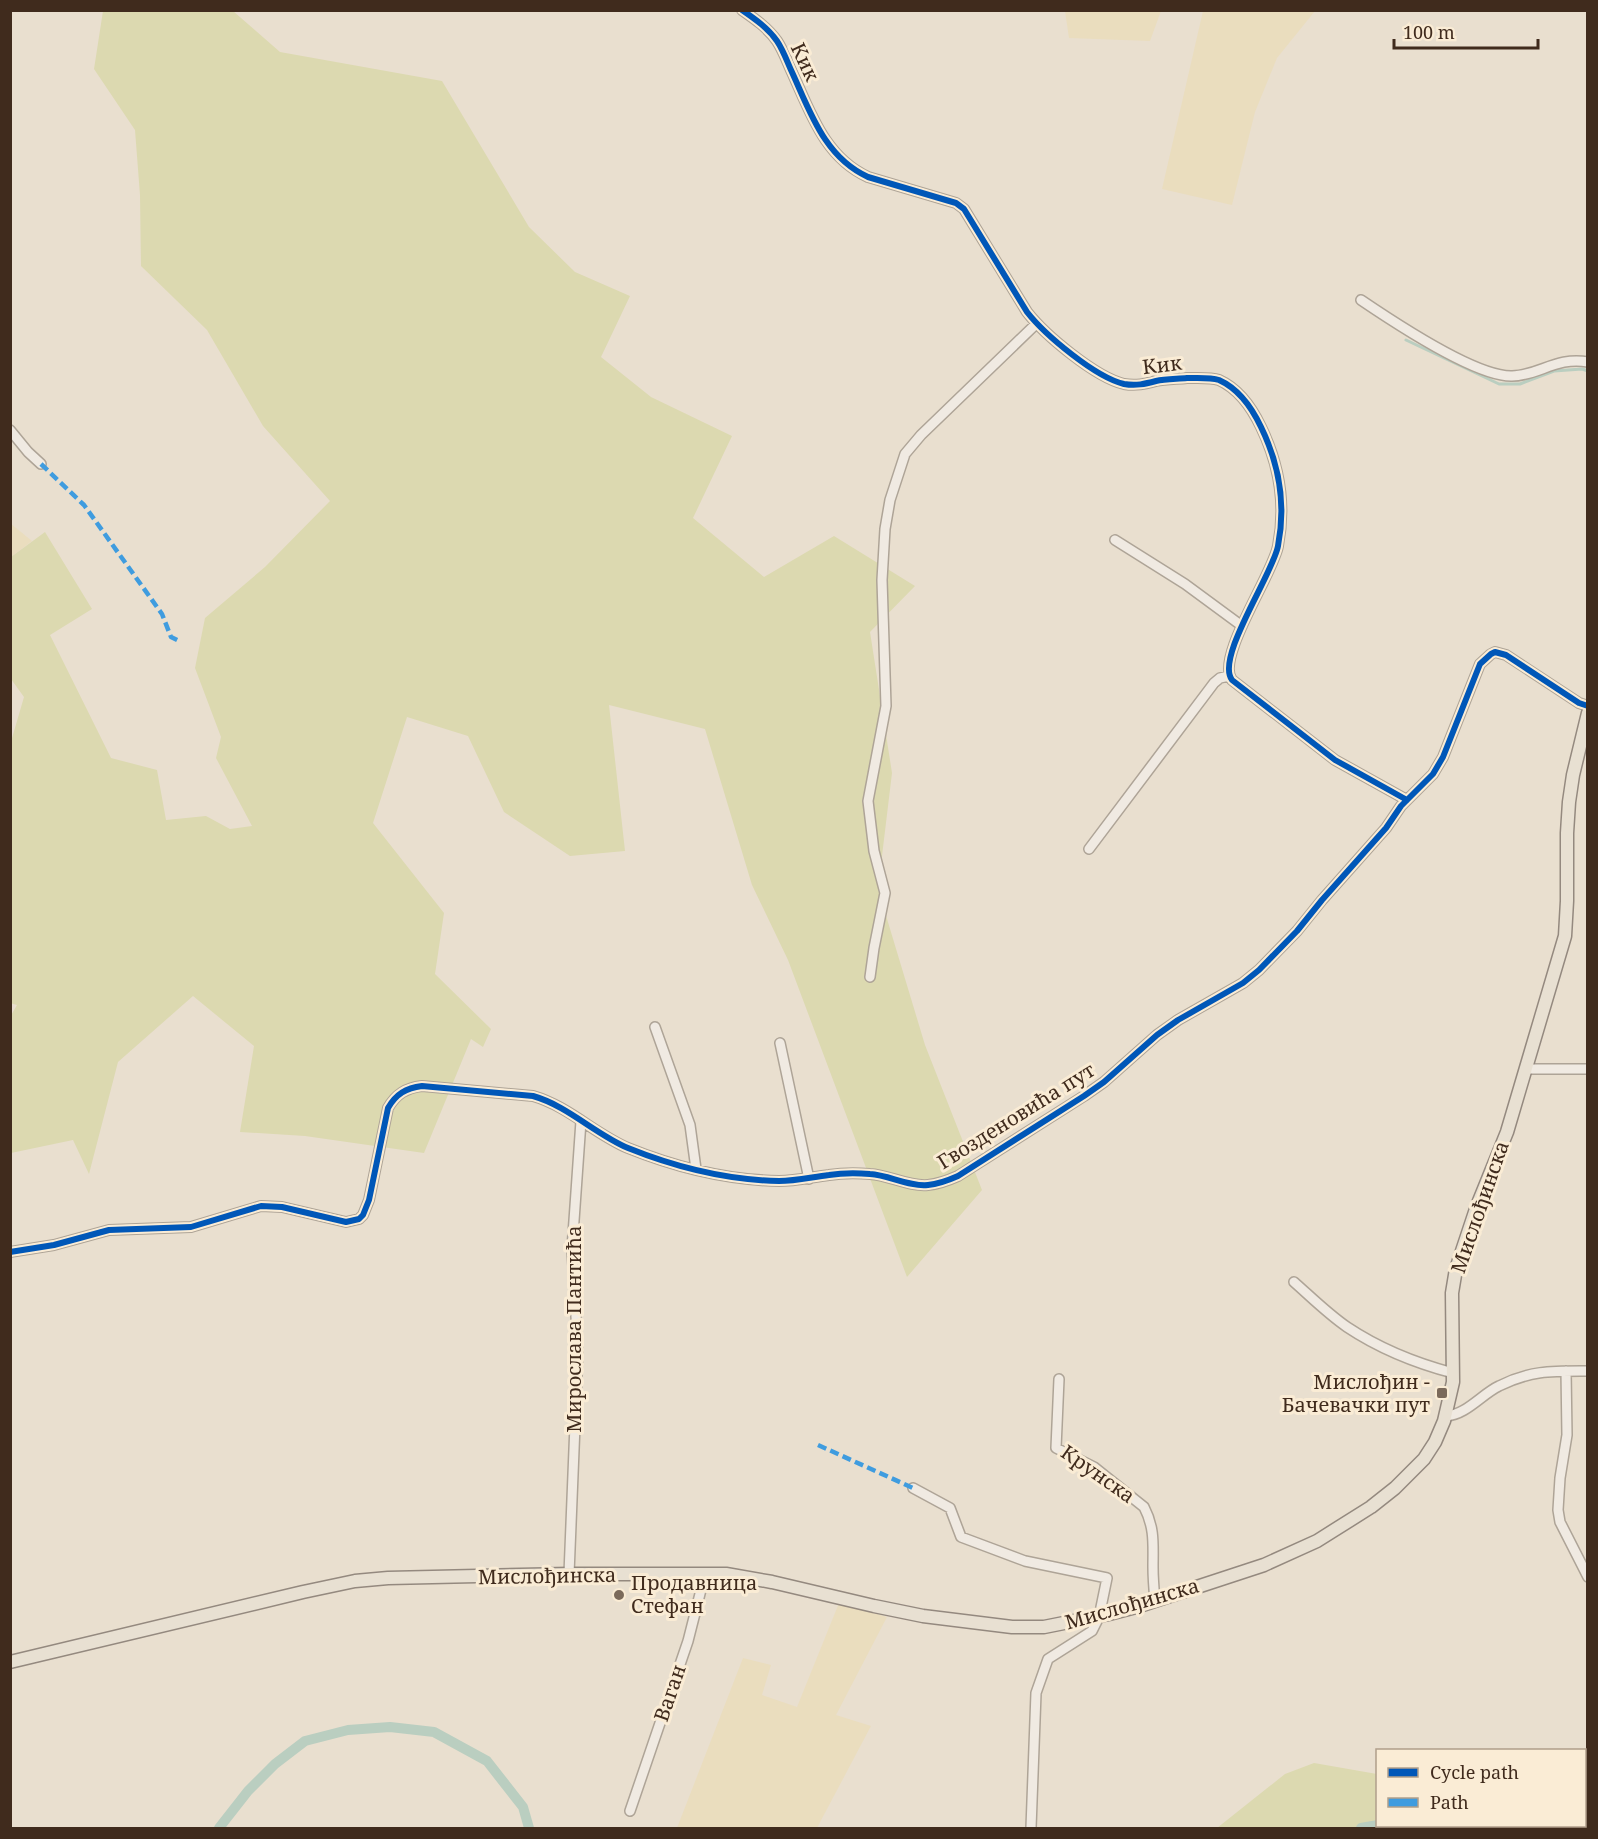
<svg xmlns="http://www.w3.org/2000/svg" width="1598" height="1839" font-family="'Noto Serif',serif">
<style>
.farmland{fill:#eaddbe}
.green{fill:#dcd9b0}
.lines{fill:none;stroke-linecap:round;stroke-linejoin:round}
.stream{stroke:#bacec0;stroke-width:3}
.canal{stroke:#bacec0;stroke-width:10}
.minor-casing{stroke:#aea497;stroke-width:12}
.major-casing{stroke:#94897f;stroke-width:15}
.minor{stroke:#f0eae2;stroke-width:9}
.major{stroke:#e8e0d2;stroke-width:12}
.quiet{stroke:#3f9cdf;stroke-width:4.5;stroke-dasharray:9 4.5;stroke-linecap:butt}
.cycleway-casing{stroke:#faecd5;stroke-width:10}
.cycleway{stroke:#0057b8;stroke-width:6}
.poi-dot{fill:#7b6a5b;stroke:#faecd5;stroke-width:2}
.labels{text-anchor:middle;stroke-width:6;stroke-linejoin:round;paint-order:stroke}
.street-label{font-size:20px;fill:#402b1d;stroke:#faecd5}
.poi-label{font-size:20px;fill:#402b1d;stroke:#faecd5;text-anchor:end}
</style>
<rect width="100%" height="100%" fill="#e9dfcf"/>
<path class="farmland" d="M1065 11V10L1161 11 1150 41 1069 38Z
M1203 11H1315L1277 58 1255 112 1232 205 1162 189Z
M10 523 32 541 11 557H10Z
M839 1603 887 1617 836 1715 871 1726 817 1828H677L743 1658 771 1665 762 1695 797 1707Z"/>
<path class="green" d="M103 11H233L280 52 442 81 529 227 575 272 630 296 601 357 651 397 732 436 693 518 764 577 834 536 915 586 870 632 892 773 878 889 925 1045 982 1190 907 1277 788 960 752 885 705 729 609 705 625 851 570 856 504 812 468 736 407 717 373 823 444 913 435 974 491 1029 483 1047 471 1039 424 1153 305 1136 240 1132 254 1046 193 996 118 1062 89 1174 73 1140 11 1153 10 1017 17 1005 10 1003V745L24 697 11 679V557L45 532 92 609 50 635 111 758 157 770 166 820 206 816 230 829 252 826 216 758 221 737 195 668 205 618 265 567 330 501 263 426 207 330 141 266 140 195 135 130 94 69Z
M1314 1763 1377 1774 1378 1826H1509L1511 1828H1217L1285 1774Z"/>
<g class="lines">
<path class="stream" d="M1406 340 1499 384H1520L1554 371 1582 369 1588 371"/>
<path class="canal" d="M1454 1826 1462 1828
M219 1828 248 1791 275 1764 305 1741 348 1730 390 1727 434 1732 487 1761 523 1807 529 1828
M1361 1828 1378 1825"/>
<g class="minor-casing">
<path id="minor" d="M742 10C755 19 768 28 777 41 783 50 787 61 791 70 810 111 824 157 868 177L956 203 964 209 1027 312C1045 335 1095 377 1124 384 1136 386 1145 384 1156 381 1165 379 1177 379 1187 378 1197 378 1210 377 1219 380 1239 389 1252 408 1261 427 1279 464 1286 505 1278 546 1273 574 1215 658 1232 680L1335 760 1407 800
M1361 300C1392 321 1476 377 1512 376 1538 376 1557 356 1588 362
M10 430 28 452 41 464
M1115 540 1185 584 1242 626
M1089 849 1214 683 1220 678 1229 676
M870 977 874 948 885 893 874 851 868 801 886 706 882 580 885 529 890 500 905 454 921 435 1036 324
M655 1027 690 1125 696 1169
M780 1043 809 1179
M1525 1069H1588
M10 1252 54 1245 109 1230 191 1227 261 1206 282 1207 346 1222 359 1219 363 1215 369 1200 388 1108C396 1094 406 1088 422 1086L533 1096C568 1106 595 1134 628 1148 675 1167 729 1180 779 1181 796 1181 812 1177 829 1175 842 1173 857 1173 870 1174 889 1175 909 1187 928 1185 939 1184 949 1180 958 1176L1084 1096 1104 1082 1157 1035 1178 1020 1243 983 1259 970 1297 931 1322 900 1386 828 1401 806 1433 774 1443 757 1480 664 1491 654 1495 652 1506 655 1579 703 1588 706
M1294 1282C1311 1297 1328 1314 1347 1327 1380 1349 1415 1363 1453 1373
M1566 1371 1567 1435 1560 1478 1558 1510 1560 1522 1588 1577
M1059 1379 1056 1448 1094 1467 1144 1507C1155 1528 1153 1545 1153 1567 1153 1578 1154 1590 1155 1601
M1446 1416C1466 1415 1482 1394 1499 1386 1531 1370 1553 1371 1588 1371
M913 1488 950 1508 961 1537 1025 1561 1107 1578 1099 1617 1092 1631 1048 1659 1036 1693 1031 1828
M569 1574 578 1350 572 1249 581 1121
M630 1811 688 1641 705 1574"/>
</g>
<g class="major-casing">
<path id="major" d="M10 1662 303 1592 355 1581 388 1578 569 1574H726L772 1582 874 1606 923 1616 1012 1627H1044L1109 1614 1136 1607 1264 1565 1317 1541 1371 1507 1395 1488 1424 1459 1435 1442 1444 1421 1453 1382 1452 1293 1456 1269 1477 1206 1507 1132 1565 936 1567 901V833L1569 802 1573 775 1588 713"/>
</g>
<use href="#minor" class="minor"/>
<use href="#major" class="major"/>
<path class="quiet" d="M41 464 84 505 162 614 171 637 179 641
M818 1445 913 1488"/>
<g class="cycleway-casing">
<path id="cycleway" d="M742 10C755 19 768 28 777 41 783 50 787 61 791 70 810 111 824 157 868 177L956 203 964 209 1027 312C1045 335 1095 377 1124 384 1136 386 1145 384 1156 381 1165 379 1177 379 1187 378 1197 378 1210 377 1219 380 1239 389 1252 408 1261 427 1279 464 1286 505 1278 546 1273 574 1215 658 1232 680L1335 760 1407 800
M10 1252 54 1245 109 1230 191 1227 261 1206 282 1207 346 1222 359 1219 363 1215 369 1200 388 1108C396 1094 406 1088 422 1086L533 1096C568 1106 595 1134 628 1148 675 1167 729 1180 779 1181 796 1181 812 1177 829 1175 842 1173 857 1173 870 1174 889 1175 909 1187 928 1185 939 1184 949 1180 958 1176L1084 1096 1104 1082 1157 1035 1178 1020 1243 983 1259 970 1297 931 1322 900 1386 828 1401 806 1433 774 1443 757 1480 664 1491 654 1495 652 1506 655 1579 703 1588 706"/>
</g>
<use href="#cycleway" class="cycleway"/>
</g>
<g class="poi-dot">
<rect x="1436" y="1387" width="12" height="12" rx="3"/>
<circle cx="619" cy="1595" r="6"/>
</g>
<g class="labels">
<g class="street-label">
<text transform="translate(805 62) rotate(65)" y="7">Кик</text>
<text transform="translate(1162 365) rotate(-7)" y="7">Кик</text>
<text transform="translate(1016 1116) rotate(-32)" y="7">Гвозденовића пут</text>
<text transform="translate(1480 1207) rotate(-71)" y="7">Мислођинска</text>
<text transform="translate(574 1329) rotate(-90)" y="7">Мирослава Пантића</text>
<text transform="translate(1098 1474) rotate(35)" y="7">Крунска</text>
<text transform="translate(547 1576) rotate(-1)" y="7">Мислођинска</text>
<text transform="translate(1132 1604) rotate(-16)" y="7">Мислођинска</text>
<text transform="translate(670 1693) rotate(-71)" y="7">Ваган</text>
</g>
<g class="poi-label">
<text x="1430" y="1389">Мислођин -<tspan x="1430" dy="23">Бачевачки пут</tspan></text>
<text x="631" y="1590" text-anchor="start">Продавница<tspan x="631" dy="23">Стефан</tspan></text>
</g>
</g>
<rect width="1598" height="1839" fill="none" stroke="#402b1d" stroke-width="24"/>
<rect x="1376" y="1749" width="210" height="78" fill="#faecd5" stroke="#b09f8b" stroke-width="1.5"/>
<rect x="1388" y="1768" width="30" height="9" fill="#0057b8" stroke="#b09f8b" stroke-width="1.5"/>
<text x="1430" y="1779" font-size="18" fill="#402b1d">Cycle path</text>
<rect x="1388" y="1798" width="30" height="9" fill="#3f9cdf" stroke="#b09f8b" stroke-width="1.5"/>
<text x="1430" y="1809" font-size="18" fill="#402b1d">Path</text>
<path d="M1394 39v9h144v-9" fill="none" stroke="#402b1d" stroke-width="3"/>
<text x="1403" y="39" font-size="18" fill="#402b1d" stroke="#faecd5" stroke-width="4.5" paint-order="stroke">100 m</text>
</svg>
